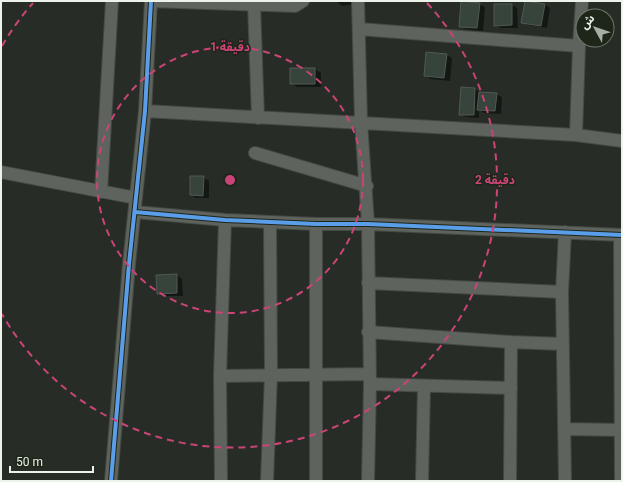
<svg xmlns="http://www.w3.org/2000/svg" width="623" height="482" font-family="Roboto,'Noto Sans Arabic',sans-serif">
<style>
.shadow{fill:#0007}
.building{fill:#36443c;stroke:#525853}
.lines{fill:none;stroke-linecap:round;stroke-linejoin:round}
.minor-casing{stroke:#454944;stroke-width:14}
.minor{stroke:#5f635e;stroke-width:12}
.cycleway-casing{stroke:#1d2619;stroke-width:6}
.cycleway{stroke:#5a9eea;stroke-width:4}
.ring{fill:none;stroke:#ca4478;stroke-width:2;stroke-dasharray:7 5}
.centre{fill:#ca4478;stroke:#1d2619;stroke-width:2}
.ring-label{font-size:12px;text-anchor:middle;font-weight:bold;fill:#ca4478;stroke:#1d2619;stroke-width:3;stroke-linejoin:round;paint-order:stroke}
</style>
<rect width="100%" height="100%" fill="#272d26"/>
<path class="shadow" d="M336 1H356V4L342 6Z
M479 4 485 7 483 31 465 29 460 26Z
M545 4 550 8 547 28 528 25 522 22Z
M512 5 517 8 518 28H501L495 25Z
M447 55 452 58 450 81 431 79 425 76Z
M291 69H315L321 73V87H297L291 83Z
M462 88 475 89 481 93 496 94 502 97 501 114 484 113 479 110V118L466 117 460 114Z
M203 177 209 181V198H196L191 195Z
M177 275 182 279 183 296H164L158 293Z"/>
<path class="building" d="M461 1 480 3 477 28 459 27Z
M525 1 545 4 541 26 521 23Z
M494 4H512V25L494 26Z
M426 52 447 54 444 78 424 76Z
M290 68H315V84H290Z
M461 87 475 88 474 115H459Z
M479 92 497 93 495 111 477 110Z
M190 176H204L203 196 190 195Z
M177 274V293L157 294 156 275Z"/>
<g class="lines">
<g class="minor-casing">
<path id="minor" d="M151 1 295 6 303 1
M358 1 361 122 368 224 370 384 368 481
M254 4 258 118
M359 29 579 46
M145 111 576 135 622 141
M576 135 579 46 582 1
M255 153 367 186
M1 172 136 198
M101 192 112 1
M135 212 225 220 316 224H368L622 235
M316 224V481
M620 235 621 481
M368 283 562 292
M368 332 511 342 562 344
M220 376 369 374
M370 384 511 388
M564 429 621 430
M111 481 129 264 145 111 151 1
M221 481 220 376 225 220
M267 481 271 374 270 222
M422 481 424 386
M510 481 511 342
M565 481 562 292 565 232"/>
</g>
<use href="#minor" class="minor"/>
<g class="cycleway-casing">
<path id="cycleway" d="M135 212 225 220 316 224H368L622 235
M111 481 129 264 145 111 151 1"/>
</g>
<use href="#cycleway" class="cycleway"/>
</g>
<g class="ring">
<circle cx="230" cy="180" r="133"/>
<path d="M2 46A265 265 0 0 1 33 3M427 3A265 265 0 1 1 2 314"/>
</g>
<circle cx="230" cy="180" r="6" class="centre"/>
<g class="ring-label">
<text x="230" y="51">1 دقيقة</text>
<text x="495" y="184">2 دقيقة</text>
</g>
<rect width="623" height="482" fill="none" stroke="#ecf3ea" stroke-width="4"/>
<g transform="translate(595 28) rotate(310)"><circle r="19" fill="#1d2619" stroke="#70786d"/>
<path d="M0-3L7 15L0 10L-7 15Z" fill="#a7aea5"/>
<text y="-6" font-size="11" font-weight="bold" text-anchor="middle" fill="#ecf3ea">ش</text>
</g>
<path d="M10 466v6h83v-6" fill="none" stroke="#ecf3ea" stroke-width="2"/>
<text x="16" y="466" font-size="12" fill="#ecf3ea" stroke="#1d2619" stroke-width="3" paint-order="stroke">50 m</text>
</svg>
